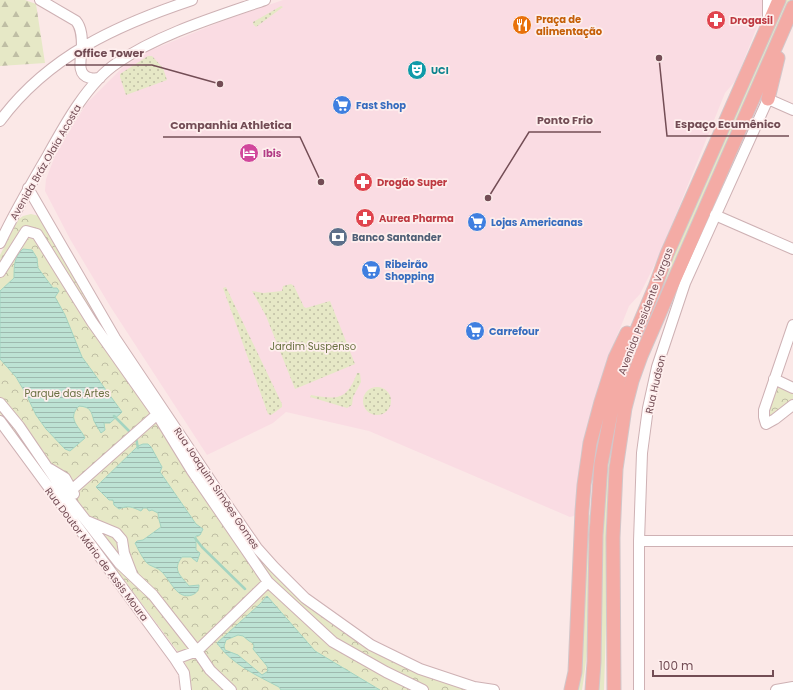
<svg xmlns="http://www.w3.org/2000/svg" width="793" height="690" font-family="Poppins,sans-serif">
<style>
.commercial{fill:#fadce3}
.grass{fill:#e6e8c6}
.forest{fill:url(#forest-firs)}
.park{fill:url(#park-crowns)}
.garden{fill:url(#garden-dots)}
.water{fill:url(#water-rules);stroke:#a4d4c1;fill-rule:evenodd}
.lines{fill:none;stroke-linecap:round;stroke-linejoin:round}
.stream{stroke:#a4d4c1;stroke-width:2.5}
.minor-casing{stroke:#ceb1b4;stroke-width:12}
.major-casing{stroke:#d2c6c9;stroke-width:15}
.minor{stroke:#fff;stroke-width:10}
.major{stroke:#f4aba5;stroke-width:13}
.labels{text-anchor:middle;stroke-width:3.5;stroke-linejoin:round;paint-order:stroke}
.food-label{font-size:10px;font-weight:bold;fill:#c56008;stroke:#feeeed;text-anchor:start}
.health-label{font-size:10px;font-weight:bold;fill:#be3a42;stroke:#feeeed;text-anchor:start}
.culture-label{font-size:10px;font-weight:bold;fill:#0d838f;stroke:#feeeed;text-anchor:start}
.shop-label{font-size:10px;font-weight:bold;fill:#366cbe;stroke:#feeeed;text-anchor:start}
.hotel-label{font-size:10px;font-weight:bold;fill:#b23c85;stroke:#feeeed;text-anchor:start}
.street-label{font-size:10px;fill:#734d55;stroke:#feeeed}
.service-label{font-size:10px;font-weight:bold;fill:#4e5e75;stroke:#feeeed;text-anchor:start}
.park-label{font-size:10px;fill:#6b7243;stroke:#feeeed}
.leader{fill:none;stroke:#734d55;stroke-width:1.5}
.callout-dot{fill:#734d55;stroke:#feeeed;stroke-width:1.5}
.callout-label{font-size:11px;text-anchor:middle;font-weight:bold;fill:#734d55;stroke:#feeeed;stroke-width:3.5;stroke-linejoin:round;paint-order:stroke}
</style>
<defs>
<pattern id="forest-firs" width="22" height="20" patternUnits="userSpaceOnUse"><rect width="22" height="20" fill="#e6e8c6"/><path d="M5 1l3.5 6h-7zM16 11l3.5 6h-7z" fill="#bfbea4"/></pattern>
<pattern id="park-crowns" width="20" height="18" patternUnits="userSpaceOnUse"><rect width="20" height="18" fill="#e6e8c6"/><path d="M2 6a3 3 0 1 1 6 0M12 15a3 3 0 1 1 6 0" fill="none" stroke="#bfbea4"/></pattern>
<pattern id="garden-dots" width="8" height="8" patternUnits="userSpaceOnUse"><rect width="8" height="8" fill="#e6e8c6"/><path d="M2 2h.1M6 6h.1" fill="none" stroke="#bfbea4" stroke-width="1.8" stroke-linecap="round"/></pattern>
<pattern id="water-rules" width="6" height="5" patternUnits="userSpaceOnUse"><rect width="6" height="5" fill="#bde3d4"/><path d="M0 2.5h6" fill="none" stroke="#9ebaaf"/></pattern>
</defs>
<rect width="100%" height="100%" fill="#fbe8e7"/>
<path class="commercial" d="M283 0H763L762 14 736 80 725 93 660 254 640 294 629 306 609 356 586 431 580 457 577 515 570 517 369 431 286 412 273 423 207 455 110 306 70 239 45 191 46 179 57 151 87 103 123 67 149 51 225 20Z"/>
<path class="grass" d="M786 0H790L715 173 648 322 633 358 618 420 611 455 606 526V625L604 690H597L601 660 603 495 607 456 616 408 635 344Z
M588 512 590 516C589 574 592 633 582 690H576Z"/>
<path class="forest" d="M0 0H25L36 4 45 63 0 66Z"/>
<path class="park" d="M31 214 39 216 110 338 215 498 306 605 358 642 415 671 471 690H191C192 677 188 667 181 656L0 414V255L18 220 23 216Z
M774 381 793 390V402L767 421Z"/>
<path class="garden" d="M281 6 283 7 256 27 253 24V22Z
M148 56H152L163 68 167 80 126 95 120 77V74Z
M291 284 294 286 304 307 306 308 330 301 355 364 295 389 266 316 252 291 263 293 282 291 283 286Z
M226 287 282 404V407L271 415 268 414 223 288Z
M357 373H360L361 382 353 397 352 405 347 408 310 397 311 395C338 400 347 400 357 373Z
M363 401a14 14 0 1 1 28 0a14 14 0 1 1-28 0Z"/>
<path class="water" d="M23 249 32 250 37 258 38 268 53 288H57L59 291 55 297 65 315 82 357 122 412 110 423H104L105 430 101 433C99 429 96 425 94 421 91 411 91 407 79 406 66 419 80 427 85 438L70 451 65 449 46 429 36 415 26 394 16 377 0 359V291L14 278C14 266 14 257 23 249Z
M143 444H148L151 447 162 467 160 472 196 524 203 529 200 535 196 536V550L200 553 197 562 191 557H182C172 570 180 575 189 586L199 585C199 590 197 593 192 595 177 600 171 581 162 572 158 567 150 567 146 562 142 557 138 549 135 543L137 541 143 540 161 527C160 522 158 518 158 513L152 510 149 511 147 508H143L141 511C132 507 128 505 119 509L114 505 113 500H109L96 487 138 446Z
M267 596 315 651 380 690H281L279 687C258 676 231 664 217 643L260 604ZM238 635 243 636 249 641 253 643 254 646 253 649 267 666 268 671 262 675 238 655 225 650 224 646 226 640Z"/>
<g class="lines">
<path class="stream" d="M114 416 130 432
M136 438 138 448
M195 538 202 547 245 589"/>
<g class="minor-casing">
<path id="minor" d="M40 0 76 21C82 28 82 39 82 48 81 59 76 75 90 78 93 79 97 78 100 78
M768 0V22
M0 121C48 56 117 25 192 0
M28 188 115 338 219 493 257 548 274 567 305 598 371 645 420 669 474 687 494 690
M715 215 793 249
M0 243C14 213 31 184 48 155 64 126 88 82 117 63 159 34 216 17 265 0
M0 272 26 231 37 234 92 322 157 414 192 471 268 582 333 642 386 672 423 690
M793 325 764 410V417L766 424 775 419 793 405
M774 379 793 388
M0 403 19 426 66 495 119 563 153 595 197 651 210 670 231 690
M0 421 175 659 184 673 186 690
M50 469 65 478 74 494
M66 495 162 410
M87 521 116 533 122 540 124 553 132 574
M639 541H793
M175 659 197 651 268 582
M639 690V541L642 453 648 408 657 367 685 283 768 99 793 110
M776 690 793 687"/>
</g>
<g class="major-casing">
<path id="major" d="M768 99 778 58
M571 690 575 672 582 511 584 485 590 443 601 402 615 358 627 333
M592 690 594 662 596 535 601 464 613 403 620 375 628 351 655 287 667 254 779 0
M614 690 613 538 616 469 625 408 632 381 641 356 793 7"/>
</g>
<use href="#minor" class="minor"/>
<use href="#major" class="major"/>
</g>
<defs>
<g id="pharmacy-disc" transform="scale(1)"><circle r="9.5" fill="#e0444e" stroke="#feeeed"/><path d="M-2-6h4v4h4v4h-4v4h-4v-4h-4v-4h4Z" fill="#fff"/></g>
<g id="restaurant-disc" transform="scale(1)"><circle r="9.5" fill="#e8710a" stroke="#feeeed"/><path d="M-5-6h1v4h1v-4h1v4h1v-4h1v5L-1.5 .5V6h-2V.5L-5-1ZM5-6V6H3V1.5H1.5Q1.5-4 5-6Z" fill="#fff"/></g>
<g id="theatre-disc" transform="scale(1)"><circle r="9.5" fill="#0f9aa8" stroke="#feeeed"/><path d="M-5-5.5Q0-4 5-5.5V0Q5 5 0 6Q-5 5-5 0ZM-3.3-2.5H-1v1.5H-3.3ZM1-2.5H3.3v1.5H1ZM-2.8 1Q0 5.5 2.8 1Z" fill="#fff"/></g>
<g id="supermarket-disc" transform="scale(1)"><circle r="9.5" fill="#3f7fe0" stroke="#feeeed"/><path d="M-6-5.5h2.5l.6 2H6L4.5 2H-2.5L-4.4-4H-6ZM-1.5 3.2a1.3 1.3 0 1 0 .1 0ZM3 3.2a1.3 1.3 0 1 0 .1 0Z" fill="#fff"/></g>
<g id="hotel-disc" transform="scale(1)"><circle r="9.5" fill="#d1479c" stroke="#feeeed"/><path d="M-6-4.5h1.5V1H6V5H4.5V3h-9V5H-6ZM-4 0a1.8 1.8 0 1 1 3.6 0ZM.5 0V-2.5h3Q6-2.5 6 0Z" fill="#fff"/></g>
<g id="bank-disc" transform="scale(1)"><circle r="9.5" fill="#5c6f8a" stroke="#feeeed"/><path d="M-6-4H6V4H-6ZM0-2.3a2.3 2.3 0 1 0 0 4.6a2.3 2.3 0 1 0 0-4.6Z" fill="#fff"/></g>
</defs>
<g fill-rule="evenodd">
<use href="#pharmacy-disc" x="716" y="20"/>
<use href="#restaurant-disc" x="522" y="25"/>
<use href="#theatre-disc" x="417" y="70"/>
<use href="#supermarket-disc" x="342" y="105"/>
<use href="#hotel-disc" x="249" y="153"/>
<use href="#pharmacy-disc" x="363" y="182"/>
<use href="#pharmacy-disc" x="365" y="218"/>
<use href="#supermarket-disc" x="477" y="222"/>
<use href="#bank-disc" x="338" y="237"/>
<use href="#supermarket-disc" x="371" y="270"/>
<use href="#supermarket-disc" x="475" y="331"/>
</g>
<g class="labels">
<g class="food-label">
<text x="536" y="23">Praça de<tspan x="536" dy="12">alimentação</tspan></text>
</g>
<g class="health-label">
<text x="730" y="24">Drogasil</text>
<text x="377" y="186">Drogão Super</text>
<text x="379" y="222">Aurea Pharma</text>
</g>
<g class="culture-label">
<text x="431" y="74">UCI</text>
</g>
<g class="shop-label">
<text x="356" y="109">Fast Shop</text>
<text x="491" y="226">Lojas Americanas</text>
<text x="385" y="268">Ribeirão<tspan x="385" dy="12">Shopping</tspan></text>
<text x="489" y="335">Carrefour</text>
</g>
<g class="hotel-label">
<text x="263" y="157">Ibis</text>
</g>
<g class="street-label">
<text transform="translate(45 162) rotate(-60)" y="4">Avenida Bráz Olaia Acosta</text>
<text transform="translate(645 311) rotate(-69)" y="4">Avenida Presidente Vargas</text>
<text transform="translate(655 384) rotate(-77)" y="4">Rua Hudson</text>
<text transform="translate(217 488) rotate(56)" y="4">Rua Joaquim Simões Gomes</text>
<text transform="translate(97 554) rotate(53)" y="4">Rua Doutor Mário de Assis Moura</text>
</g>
<g class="service-label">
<text x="352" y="241">Banco Santander</text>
</g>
<g class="park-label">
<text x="313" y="350">Jardim Suspenso</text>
<text x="67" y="397">Parque das Artes</text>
</g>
</g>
<path class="leader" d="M220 84L152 65H66M488 198L529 132H601M659 58L667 136H789M321 182L300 137H163"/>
<g class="callout-dot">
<circle cx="220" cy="84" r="4"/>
<circle cx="488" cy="198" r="4"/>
<circle cx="659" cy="58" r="4"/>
<circle cx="321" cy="182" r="4"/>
</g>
<g class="callout-label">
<text x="109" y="57">Office Tower</text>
<text x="565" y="124">Ponto Frio</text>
<text x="728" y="128">Espaço Ecumênico</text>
<text x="231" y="129">Companhia Athletica</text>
</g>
<path d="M653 670v6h120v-6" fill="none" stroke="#734d55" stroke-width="2"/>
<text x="659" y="670" font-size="12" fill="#734d55" stroke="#feeeed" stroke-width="3" paint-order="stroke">100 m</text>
</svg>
